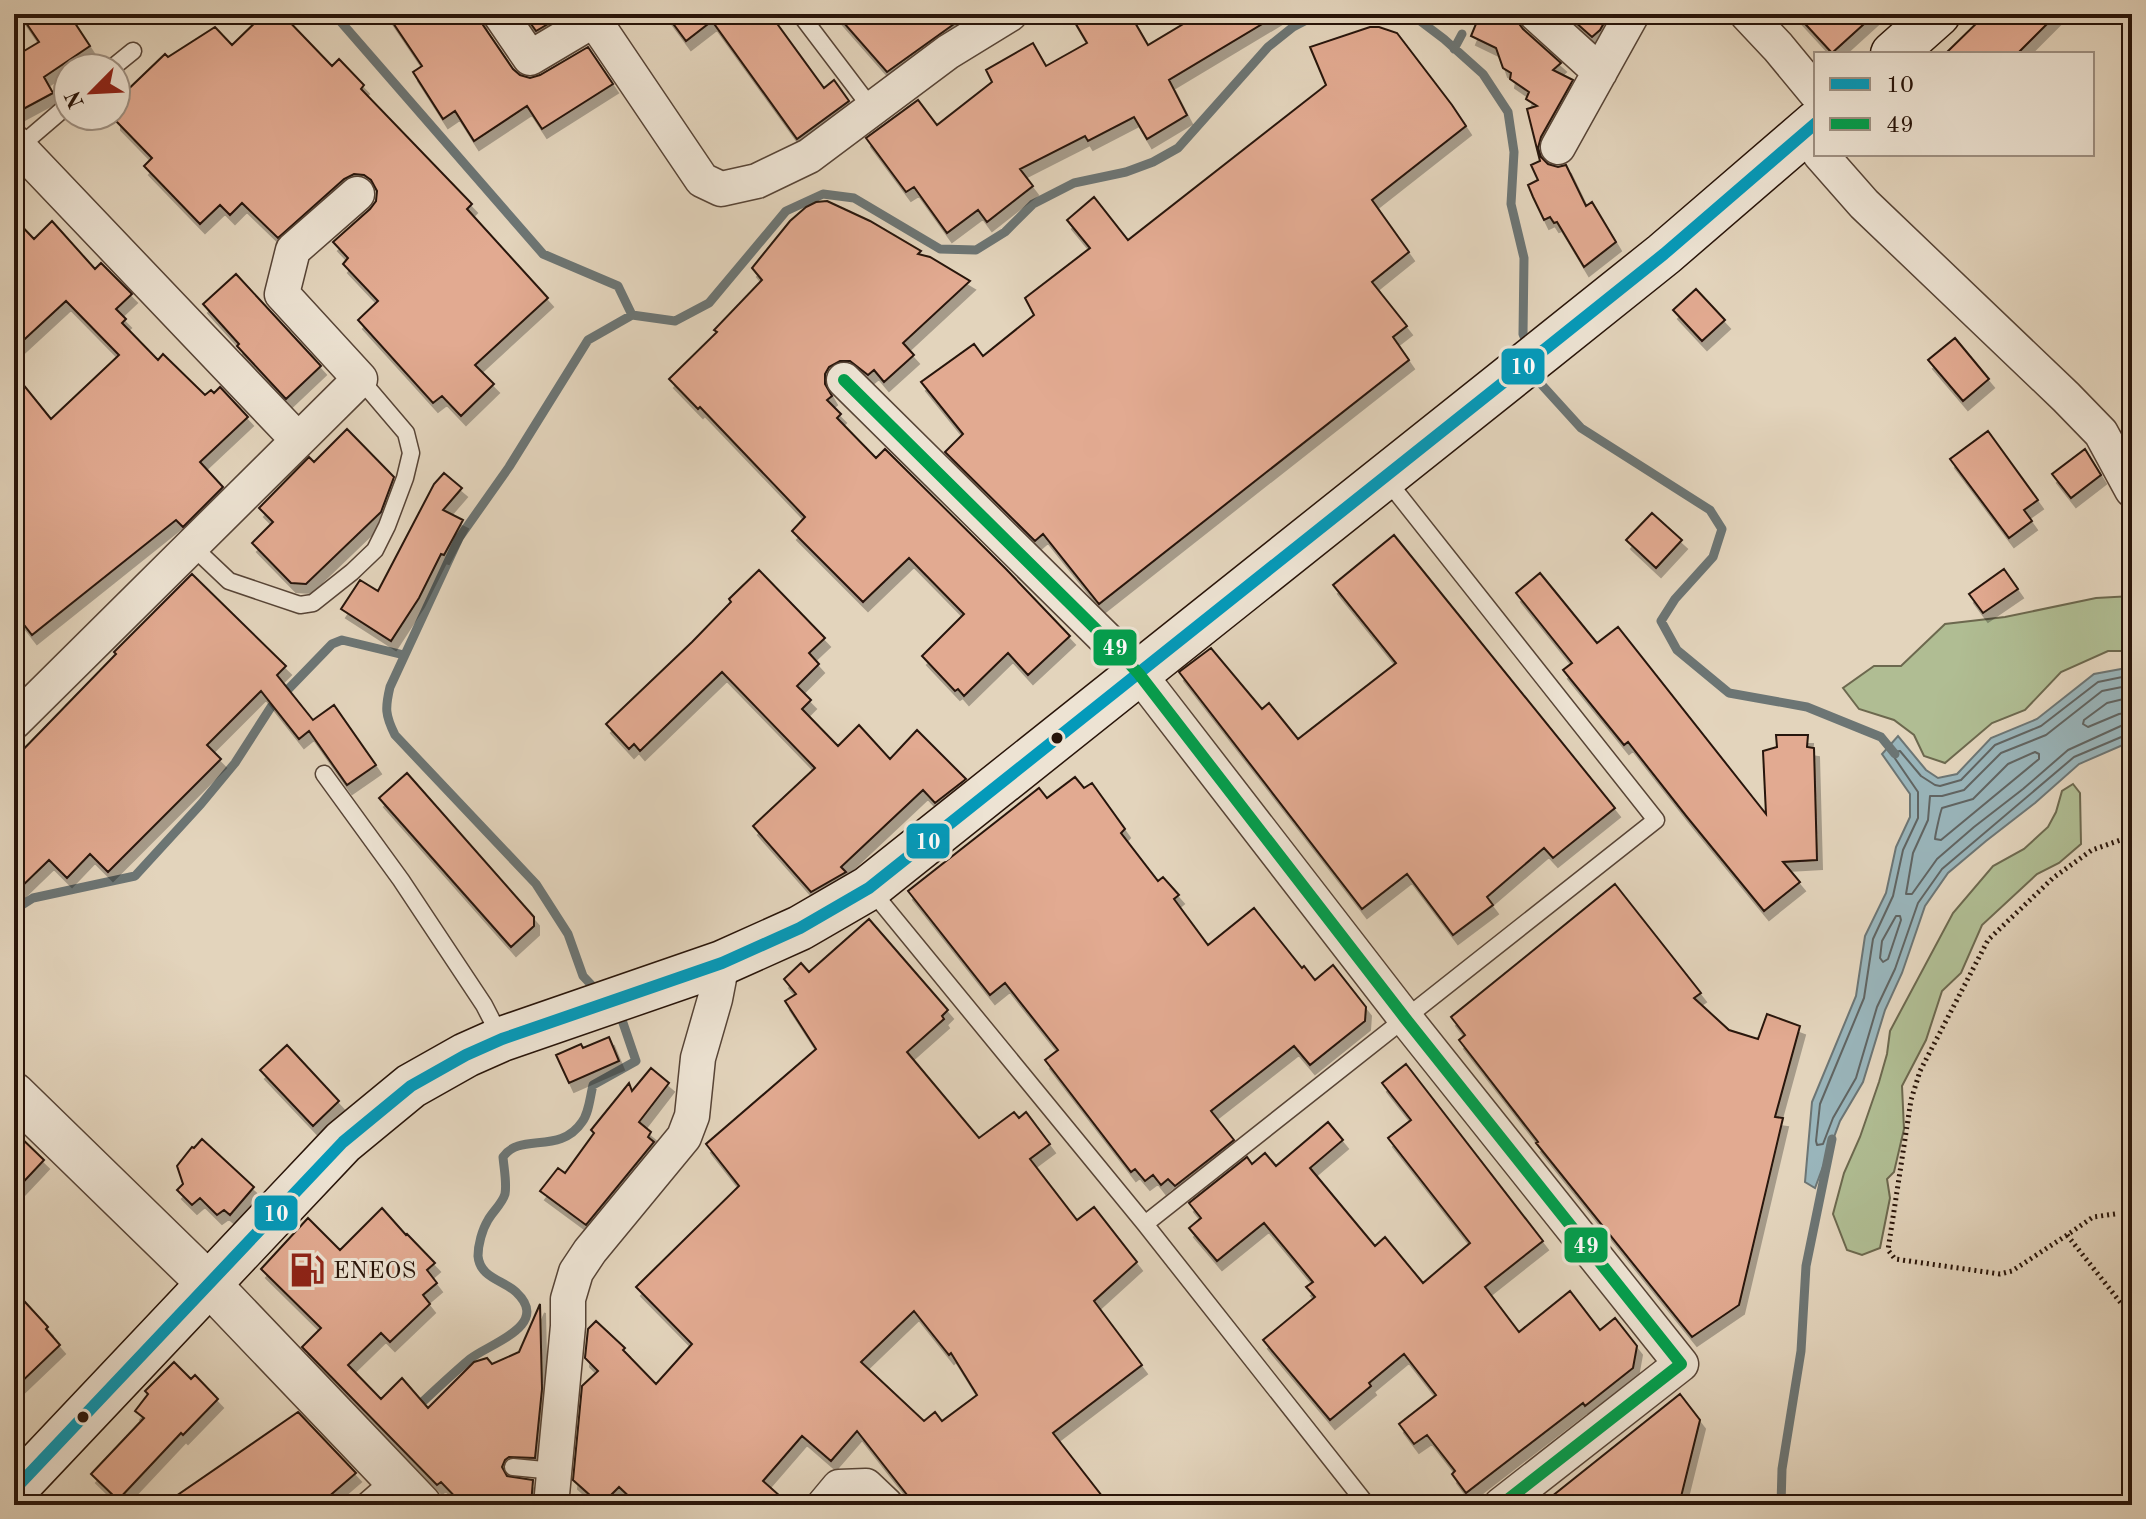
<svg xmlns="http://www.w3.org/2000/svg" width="2146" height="1519" font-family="'Old Standard TT',serif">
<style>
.green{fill:#b0bd93;stroke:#6c684e;stroke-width:2}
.water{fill:#99b5bb;stroke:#6c7574;stroke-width:2}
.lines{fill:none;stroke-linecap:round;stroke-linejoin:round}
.shore{stroke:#606462;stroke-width:2}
.stream{stroke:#6c7574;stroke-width:9}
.building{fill:#e2aa91;stroke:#281409;stroke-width:2;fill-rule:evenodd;filter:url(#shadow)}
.service-casing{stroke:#574436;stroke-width:19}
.minor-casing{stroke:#574436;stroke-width:37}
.tertiary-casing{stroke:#574436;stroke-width:45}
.secondary-casing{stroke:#281409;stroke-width:47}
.path{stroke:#281409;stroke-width:5;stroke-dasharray:2 4;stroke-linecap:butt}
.service{stroke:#ede3d3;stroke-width:16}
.minor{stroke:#ede3d3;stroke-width:34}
.tertiary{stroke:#ede3d3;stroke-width:42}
.secondary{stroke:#ede3d3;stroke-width:44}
.bus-1-casing{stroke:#ede3d3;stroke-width:18}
.bus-2-casing{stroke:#ede3d3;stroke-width:18}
.bus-1{stroke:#049aba;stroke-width:12}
.bus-2{stroke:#029f4d;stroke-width:12}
.bus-dot{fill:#281409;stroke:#ede3d3;stroke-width:3}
.labels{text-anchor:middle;stroke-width:6;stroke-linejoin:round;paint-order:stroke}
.poi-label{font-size:24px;fill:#281409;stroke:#ede3d3;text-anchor:start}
.line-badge{stroke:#ede3d3;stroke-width:3}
.badge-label{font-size:22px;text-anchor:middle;font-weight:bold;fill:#fff}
</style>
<defs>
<filter id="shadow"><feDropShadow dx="5" dy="9" stdDeviation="0" flood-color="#0004"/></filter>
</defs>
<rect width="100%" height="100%" fill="#e3d4bc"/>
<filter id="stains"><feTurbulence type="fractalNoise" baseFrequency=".0025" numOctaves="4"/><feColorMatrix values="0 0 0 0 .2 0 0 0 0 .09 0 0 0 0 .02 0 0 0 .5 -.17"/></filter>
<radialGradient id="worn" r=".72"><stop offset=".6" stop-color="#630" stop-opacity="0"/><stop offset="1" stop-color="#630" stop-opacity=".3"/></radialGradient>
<path class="green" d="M2132 596V651H2108L2061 672 2025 710 1992 723 1945 763 1924 756 1914 735 1894 720 1859 709 1843 688 1874 666H1901L1945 624 2005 617 2096 598Z
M2073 784 2080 793 2081 844 2059 863 2037 874 1982 925 1961 973 1942 991 1926 1040 1902 1086 1904 1129 1894 1172 1887 1179 1890 1198 1880 1248 1862 1255 1847 1250 1833 1214 1844 1173 1860 1137 1879 1082 1887 1054 1890 1031 1953 913 1993 866 2024 849 2048 827 2056 812 2062 791Z"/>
<path class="water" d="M2132 667V741L2079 764 2035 803 1986 841 1948 873 1925 906 1902 973 1885 1010 1863 1082 1840 1121 1815 1188 1805 1182 1812 1102 1856 996 1865 936 1886 893 1896 847 1910 817V794L1882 754 1898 736 1926 770 1938 778 1957 774 1991 738 2037 719 2094 674Z"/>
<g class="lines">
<path class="shore" d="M2132 675 2098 682 2041 726 1995 745 1961 780 1940 786 1935 785 1921 776 1900 751 1894 752V757L1918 792V818L1903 850 1893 896 1873 939 1864 998 1820 1104 1816 1141 1817 1145 1823 1144 1833 1118 1856 1078 1877 1007 1895 969 1918 903 1942 869 2074 757 2126 735 2132 734
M2132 685 2102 691 2046 735 2001 753 1964 790 1942 796H1930L1928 820 1913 853 1906 894H1912L1937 859 1974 827 2023 789 2068 750 2123 725 2132 724
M2132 697 2107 703 2084 720 2083 724 2088 727 2119 714 2132 712
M2035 752 2039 754V759L1941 840 1935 839C1935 836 1940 813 1942 808L1973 799 2008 764Z
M1896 916H1900L1901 920 1888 959 1883 962 1880 958 1882 941Z"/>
<path class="stream" d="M334 14 543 254 618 286 632 315
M1411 14 1444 39 1483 74 1508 112 1514 152 1511 204 1524 258 1523 334 1528 346
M1454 49 1462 34
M1537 372 1541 384 1581 428 1710 510 1722 529 1713 557 1675 599 1661 621 1677 650 1729 693 1807 707 1881 737 1895 754
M14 910 33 898 135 876 201 804 235 763 271 707 332 644 342 640 404 655
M598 992 583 976 568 934 536 884 395 735C385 715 385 708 390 687L459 538 509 467 588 340 632 315 675 321 709 303 786 211 823 194 854 198 940 249 976 250 1005 232 1033 204 1074 183 1126 172 1153 162 1178 148 1268 47 1293 27 1318 14
M415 1409C433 1392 451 1375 470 1359 488 1344 552 1326 516 1292 503 1280 480 1278 478 1256 478 1245 482 1230 488 1220 493 1211 502 1204 505 1194 507 1183 504 1169 503 1157 520 1132 560 1155 582 1122 589 1113 590 1097 593 1085L636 1061 621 1017 616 1012
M1781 1505 1782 1469 1801 1351 1806 1266 1832 1139"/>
</g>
<path class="building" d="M20 14H69L90 46 44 77 53 93 14 114V57L39 42Z
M264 14H282L332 66 339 59 364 85 361 89 472 204 467 209 548 298 475 365 494 384 461 416 442 396 433 403 358 320 378 301 343 264 348 258 333 242 370 209 376 201 377 191 371 180 364 175 354 174 344 179 278 238 242 203 230 215 220 205 200 224 144 166 152 158 116 121V101L165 54 168 57 215 27 232 45Z
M387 14H480L483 25 513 69 520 75 530 78 540 75 588 47 613 84 542 129 527 106 474 141 455 111 443 119 413 72 422 66Z
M524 14H565L536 31Z
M666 14H770L824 88 834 80 849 101 797 139 712 21 686 41Z
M836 14H968L887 72Z
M1070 14H1130L1148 45 1200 14H1279L1169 80 1187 115 1147 139 1134 117 1088 141 1085 136 1020 169 1033 186 987 222 978 210 947 233 914 187 906 192 866 138 918 100 937 125 992 82 986 70 1033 43 1046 66 1087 43Z
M1480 14H1517V21L1523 29 1561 63 1553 70 1573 80 1541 137 1538 148 1541 157 1548 164 1558 167 1566 165 1586 206 1592 202 1616 242 1584 267 1557 222 1554 223 1550 217 1544 220 1533 197 1528 185 1538 180 1531 165 1540 161 1527 109 1537 106 1526 99 1529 92 1510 79 1511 73 1503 68 1496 48 1471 36Z
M1566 14H1609L1600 30 1592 37Z
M1796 14H1875L1832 53Z
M1986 14H2057L2017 54H1945Z
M1370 27H1379L1397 33 1452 105 1466 126 1372 200 1409 252 1372 282 1407 326 1393 337 1409 360 1099 604 1043 534 1035 541 945 452 963 434 921 382 974 344 983 356 1034 315 1025 298 1090 248 1067 220 1094 197 1128 240 1326 85 1310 47Z
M827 201 870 221 921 251 918 254 930 257 970 281 903 343 914 355 884 382 874 370 868 375 850 361H840L829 367 825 374V384L832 396 827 400 841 414 837 418 876 458 885 449 1006 569 1070 636 1028 675 1008 653 964 696 958 689 955 691 922 656 964 614 909 558 863 602 792 531 805 517 700 407 698 409 669 379 717 332 714 330 762 280 752 268 790 221 806 207 816 202Z
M14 218 34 239 52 221 95 269 101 263 132 294 116 309 126 319 122 323 158 360 163 354 205 395 211 390 214 393 220 387 248 417 200 462 223 487 183 527 176 520 32 635 14 612V373L51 419 119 355 66 301 14 349Z
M236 274 321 366 286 399 237 346 239 344 203 304Z
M1696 289 1725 320 1702 341 1673 310Z
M1955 338 1989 379 1963 401 1928 360Z
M347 429 394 477 381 512 306 584 291 583 252 543 273 522 259 508 309 457 314 462Z
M1988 431 2038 500 2024 510 2032 521 2009 538 1950 459Z
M2085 449 2101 475 2071 498 2052 474Z
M444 473 462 488 443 510 463 520 444 555 441 554 419 598 391 641 341 609 360 580 378 591 434 484Z
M1652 513 1682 540 1656 568 1626 540Z
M1394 535 1615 808 1553 858 1544 848 1487 897 1493 905 1453 935 1407 874 1362 909 1179 672 1211 648 1262 709 1269 703 1298 739 1396 663 1333 585Z
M2004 569 2018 589 1983 613 1969 594Z
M759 570 825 638 809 653 819 664 797 686 811 700 802 709 838 746 859 725 890 759 917 730 966 779 935 803 923 790 841 867 846 872 811 892 753 826 815 768 722 672 640 751 634 744 629 749 606 724 692 642 731 602 729 599Z
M1540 573 1597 643 1618 627 1766 814 1763 751 1777 747 1776 735H1808L1807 747 1814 748 1817 860 1783 862 1800 882 1764 911 1687 817 1628 742 1624 745 1563 670 1572 663 1516 593Z
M192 574 286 666 277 675 313 720 334 705 376 765 347 785 309 731 299 739 261 691 207 745 221 759 108 872 90 854 67 878 49 860 14 894V759L116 654 114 652Z
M407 773 534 917V926L511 947 379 798Z
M1075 777 1084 788 1092 783 1125 829 1121 833 1158 881 1163 877 1179 895 1174 899 1208 945 1254 908 1302 968 1304 966 1315 980 1333 965 1366 1007 1365 1021 1310 1065 1294 1046 1211 1111 1234 1140 1175 1186 1168 1179 1161 1185 1153 1175 1145 1181 1135 1169 1131 1172 1045 1060 1058 1050 1005 983 990 995 908 891 1039 788 1047 798Z
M1615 884 1701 993 1694 998 1729 1030 1758 1039 1767 1014 1800 1026 1775 1117 1783 1118 1739 1305 1692 1337 1536 1143 1538 1142 1459 1040 1465 1035 1451 1017Z
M869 919 948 1010 942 1016 944 1019 907 1052 979 1138 1014 1112 1019 1118 1026 1112 1050 1144 1030 1159 1077 1220 1094 1207 1137 1262 1094 1301 1142 1365 1053 1433 1109 1505H915L857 1431 831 1461 802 1436 763 1481 790 1505H638L619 1487 601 1505 573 1480 582 1386 598 1371 585 1358 588 1329 596 1321 625 1348 623 1350 656 1384 692 1344 636 1287 739 1186 706 1144 816 1049 785 1001 796 994 784 979 801 963 809 972ZM914 1311 949 1355 951 1353 977 1395 942 1421 935 1412 924 1421 861 1362Z
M609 1037 619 1061 569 1083 556 1055 581 1044 583 1048Z
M287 1045 339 1101 313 1126 260 1070Z
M1406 1064 1543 1241 1485 1287 1519 1332 1570 1291 1600 1330 1615 1318 1637 1346 1633 1368 1585 1406 1583 1403 1466 1493 1452 1474 1455 1471 1427 1435 1414 1444 1399 1424 1436 1395 1404 1354 1369 1383 1371 1386 1330 1420 1263 1340 1315 1297 1306 1287 1313 1282 1264 1223 1217 1261 1189 1228 1201 1218 1189 1203 1247 1157 1252 1164 1265 1153 1276 1166 1328 1122 1343 1140 1310 1168 1375 1246 1385 1237 1423 1283 1470 1243 1388 1138 1411 1120 1382 1083Z
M651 1068 669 1083 639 1122 651 1132 648 1137 654 1142 586 1225 540 1191 558 1168 565 1173 594 1133 591 1130 629 1083 632 1091Z
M14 1131 44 1160 14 1192Z
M202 1139 254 1187 230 1215 224 1210 217 1215 200 1198 192 1205 177 1190 183 1184 177 1166 192 1147 194 1148Z
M382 1208 406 1235 407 1234 435 1263 427 1270 437 1283 423 1295 430 1304 390 1342 381 1333 348 1365 381 1399 402 1378 428 1408 474 1362 487 1358 492 1364 519 1352 540 1304 542 1389 535 1458 509 1457 505 1460 502 1467 507 1476 533 1480 531 1505H463L441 1482 437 1485 302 1347 321 1328 261 1269 308 1218 340 1250Z
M14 1290 48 1327 46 1329 60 1345 14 1389Z
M174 1362 191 1379 195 1375 218 1399 183 1435 181 1433 118 1500 91 1474 144 1418 135 1411 148 1394 145 1391Z
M1680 1394 1700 1420 1679 1505H1541Z
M298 1412 356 1473 319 1505H163Z"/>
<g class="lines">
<g class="service-casing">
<path id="service" d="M800 14 872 109
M112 68 133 51
M19 147 68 105
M192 546 229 581 300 605 313 603 352 572 375 550 387 526 405 478 411 453 406 433 360 379
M324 774 401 880 484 1005 501 1038
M871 890 1145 1224 1367 1505
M1145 1224 1656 820 1386 479
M513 1467 554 1471
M361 1505 393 1477"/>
</g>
<g class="minor-casing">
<path id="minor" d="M500 14 530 58 594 20 702 180 721 189 757 181 809 156 948 52 1010 14
M1536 14 1600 72
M1747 14 1778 47 1816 93
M14 142 298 440
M1558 147 1632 14
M1820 154 1864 204 2066 397 2101 433 2132 490
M844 380 1117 650 1139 674 1405 1018 1681 1364 1501 1505
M14 722 360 379 282 294 293 250 357 194
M551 1505 568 1326V1299L576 1272 590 1251 684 1137 692 1116 698 1058 715 999 722 963
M824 1505 839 1487 866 1486 886 1505"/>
</g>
<g class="tertiary-casing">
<path id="tertiary" d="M14 1094 208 1283 420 1505"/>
</g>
<g class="secondary-casing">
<path id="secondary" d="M1893 54 1938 14
M14 1490 343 1142 411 1086 466 1055 502 1039 722 963 800 928 869 888 1544 350 1664 254 1816 123"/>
</g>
<path class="path" d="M2115 1214 2093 1217 2067 1235 2132 1317
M2067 1235 2012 1271 2000 1274 1895 1259 1888 1250 1911 1100 1920 1071 1988 940 2053 878 2092 850 2132 836"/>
<use href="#service" class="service"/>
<use href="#minor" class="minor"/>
<use href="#tertiary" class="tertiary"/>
<use href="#secondary" class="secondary"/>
<g class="bus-1-casing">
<path id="bus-1" d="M14 1490 343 1142 411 1086 466 1055 502 1039 722 963 800 928 869 888 1544 350 1664 254 1816 123"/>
</g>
<g class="bus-2-casing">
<path id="bus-2" d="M844 380 1117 650 1139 674 1405 1018 1681 1364 1501 1505"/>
</g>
<use href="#bus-1" class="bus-1"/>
<use href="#bus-2" class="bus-2"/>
</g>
<defs>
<g id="fuel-bare" transform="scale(2.76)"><path d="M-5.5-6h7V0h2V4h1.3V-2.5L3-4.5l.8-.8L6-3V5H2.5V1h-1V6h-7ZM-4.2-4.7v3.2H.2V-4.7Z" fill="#8f2418" stroke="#ede3d3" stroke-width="2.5" paint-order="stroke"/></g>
</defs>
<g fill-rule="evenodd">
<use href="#fuel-bare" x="307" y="1270"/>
</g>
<g class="bus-dot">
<circle cx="1057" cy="738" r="7"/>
<circle cx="83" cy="1417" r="7"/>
</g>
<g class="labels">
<g class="poi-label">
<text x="333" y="1278">ENEOS</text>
</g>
</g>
<g class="line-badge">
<rect x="1500" y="347" width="46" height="39" rx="8" fill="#049aba"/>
<rect x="1092" y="628" width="46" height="39" rx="8" fill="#029f4d"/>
<rect x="905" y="822" width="46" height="38" rx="8" fill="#049aba"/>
<rect x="253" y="1194" width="46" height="38" rx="8" fill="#049aba"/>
<rect x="1563" y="1226" width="46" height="38" rx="8" fill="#029f4d"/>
</g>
<g class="badge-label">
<text x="1523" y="374">10</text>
<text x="1115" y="655">49</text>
<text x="928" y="849">10</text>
<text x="276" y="1221">10</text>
<text x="1586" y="1253">49</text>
</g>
<rect width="2146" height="1519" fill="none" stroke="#e3d4bc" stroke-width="48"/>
<rect x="16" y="16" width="2114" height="1487" fill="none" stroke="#281409" stroke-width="4"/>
<rect x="24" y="24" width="2098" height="1471" fill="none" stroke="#281409" stroke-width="2"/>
<rect x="1814" y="52" width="280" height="104" fill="#ede3d3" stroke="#9e9082" stroke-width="2"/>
<rect x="1830" y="78" width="40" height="12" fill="#049aba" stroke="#9e9082" stroke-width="2"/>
<text x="1886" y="92" font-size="24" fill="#281409">10</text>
<rect x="1830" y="118" width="40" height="12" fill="#029f4d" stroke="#9e9082" stroke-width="2"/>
<text x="1886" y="132" font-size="24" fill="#281409">49</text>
<g transform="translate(92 92) rotate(246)"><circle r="38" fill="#ede3d3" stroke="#9e9082" stroke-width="2"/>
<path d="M0-6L14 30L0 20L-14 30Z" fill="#8f2418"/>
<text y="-12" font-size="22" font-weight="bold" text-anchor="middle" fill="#281409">N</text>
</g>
<rect width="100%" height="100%" filter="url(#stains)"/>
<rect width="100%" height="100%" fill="url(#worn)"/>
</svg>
